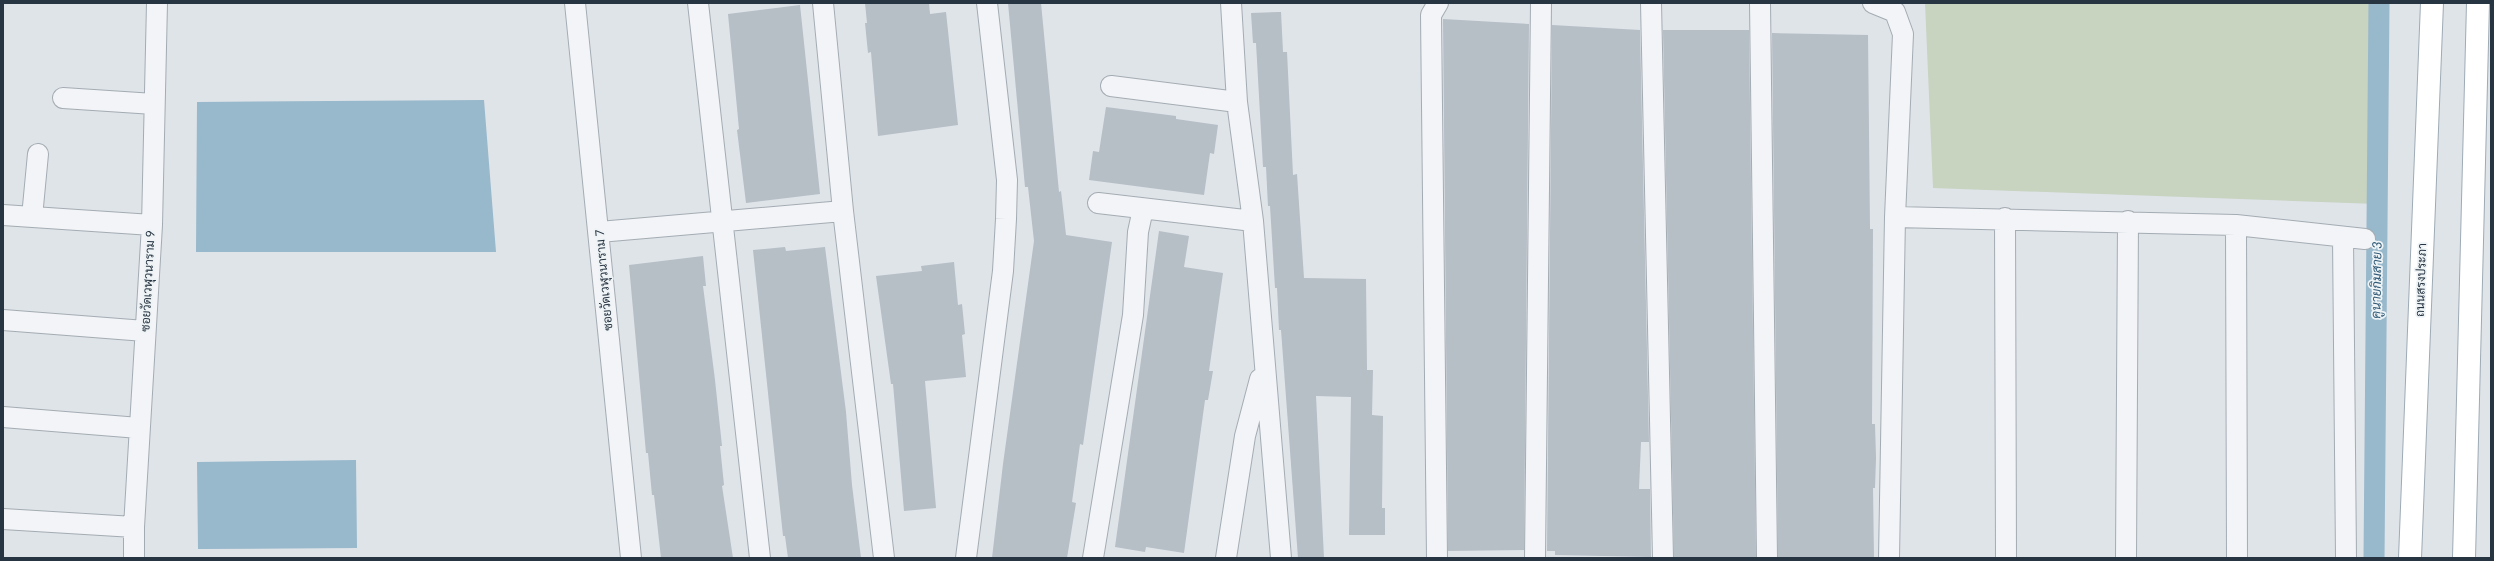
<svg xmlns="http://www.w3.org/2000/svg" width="2494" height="561" font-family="Lato,Sarabun,sans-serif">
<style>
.green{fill:#c8d3c0}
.water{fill:#98b8cb}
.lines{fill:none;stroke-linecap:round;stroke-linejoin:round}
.canal{stroke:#98b8cb;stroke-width:21}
.building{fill:#b6bec6}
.minor-casing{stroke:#a4acb3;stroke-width:22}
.major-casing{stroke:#9eabb5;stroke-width:24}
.minor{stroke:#f2f4f7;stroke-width:20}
.major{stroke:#fff;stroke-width:22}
.labels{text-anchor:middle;stroke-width:3.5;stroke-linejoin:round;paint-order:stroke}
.street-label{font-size:12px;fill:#273441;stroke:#eef3f6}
.water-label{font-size:13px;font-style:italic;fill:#305a76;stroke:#eef3f6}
</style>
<rect width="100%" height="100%" fill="#dfe4e9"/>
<path class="green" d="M1925 3H2379L2377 204 1933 188Z"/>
<path class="water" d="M484 100 496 252H196L197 102Z
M356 460 357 548 198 549 197 462Z"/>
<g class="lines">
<path class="canal" d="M2374 558 2379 3"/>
</g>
<path class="building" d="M865 3H929L930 14 946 12 958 125 878 136 871 52 868 53 865 23H867Z
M1008 3H1041L1059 192 1061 191 1066 235 1112 242 1083 445 1080 444 1072 502 1076 503 1067 558H992L1003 464 1034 241 1028 187H1025Z
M800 5 820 194 746 203 737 130 739 129 728 14Z
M1281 12 1283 52H1287L1293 175 1297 174 1304 278 1366 279 1367 370H1373L1372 415 1383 416 1382 508H1385V535H1349L1351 397 1316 396 1324 558H1298L1281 330H1279L1277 288H1275L1270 206H1268L1266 167H1263L1256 43H1253L1251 13Z
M1443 19 1529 24 1524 550 1448 551Z
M1552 25 1640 30 1649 442H1641L1639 489H1650L1651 557 1555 555V551H1547Z
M1663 30H1749L1756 558H1674Z
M1772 33 1868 35 1870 229H1873L1872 424H1875L1876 458 1875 488H1873L1874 558H1778Z
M1106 107 1176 116V119L1218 125 1214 154 1210 153 1204 195 1089 180 1093 151 1099 152Z
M1159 231 1189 236 1184 267 1223 273 1209 371H1213L1208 400H1205L1184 553 1146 547 1145 552 1115 547Z
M785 247 786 251 825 247 846 412 852 485 861 558H788L785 536H783L753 250Z
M703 256 706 286H703L715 380 722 446H720L724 485 722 486 733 558H661L654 495H652L648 453H646L629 265Z
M954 262 958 305 962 304 965 334 962 335 966 377 925 381 936 508 904 511 893 384H891L876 276 922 271 921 266Z"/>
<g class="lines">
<g class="minor-casing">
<path id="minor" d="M575 3 631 558
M698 3 760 558
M823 3 843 211 884 558
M1231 3 1237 102 1253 221 1281 558
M1651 3 1663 558
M1760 3 1767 558
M1873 3 1895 12 1903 34 1895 217 1889 558
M1111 86 1237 102
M63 98 154 104
M1098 203 1253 221
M3 215 152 225
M32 217 38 154
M1895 217 2236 225 2365 239
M2005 218 2006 558
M2236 225 2237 558
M599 232 843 211
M2343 237 2346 558
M3 320 145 331
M3 417 139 428
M3 519 134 527
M134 558V527L152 225 157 3
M966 558 1003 271 1006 219 1007 180 987 3
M1093 558 1133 315 1138 232 1143 209
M1226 558 1245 436 1260 379
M1437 558 1431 15 1438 3
M1535 558 1541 3
M2126 558 2128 221"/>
</g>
<g class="major-casing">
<path id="major" d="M2410 558 2432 3
M2464 558 2478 3"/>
</g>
<use href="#minor" class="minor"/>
<use href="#major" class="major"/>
</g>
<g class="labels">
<g class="street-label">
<text transform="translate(604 280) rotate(-95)" y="4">ซอยวัดเวฬุวนาราม 7</text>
<text transform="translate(2421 280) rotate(-88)" y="4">ถนนสรงประภา</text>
<text transform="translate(148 281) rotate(-87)" y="4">ซอยวัดเวฬุวนาราม 9</text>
</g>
<g class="water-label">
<text transform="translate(2376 280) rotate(-89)" y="5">คูนายกิมสาย 3</text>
</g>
</g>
<rect width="2494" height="561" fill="none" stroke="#273441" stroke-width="8"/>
</svg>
